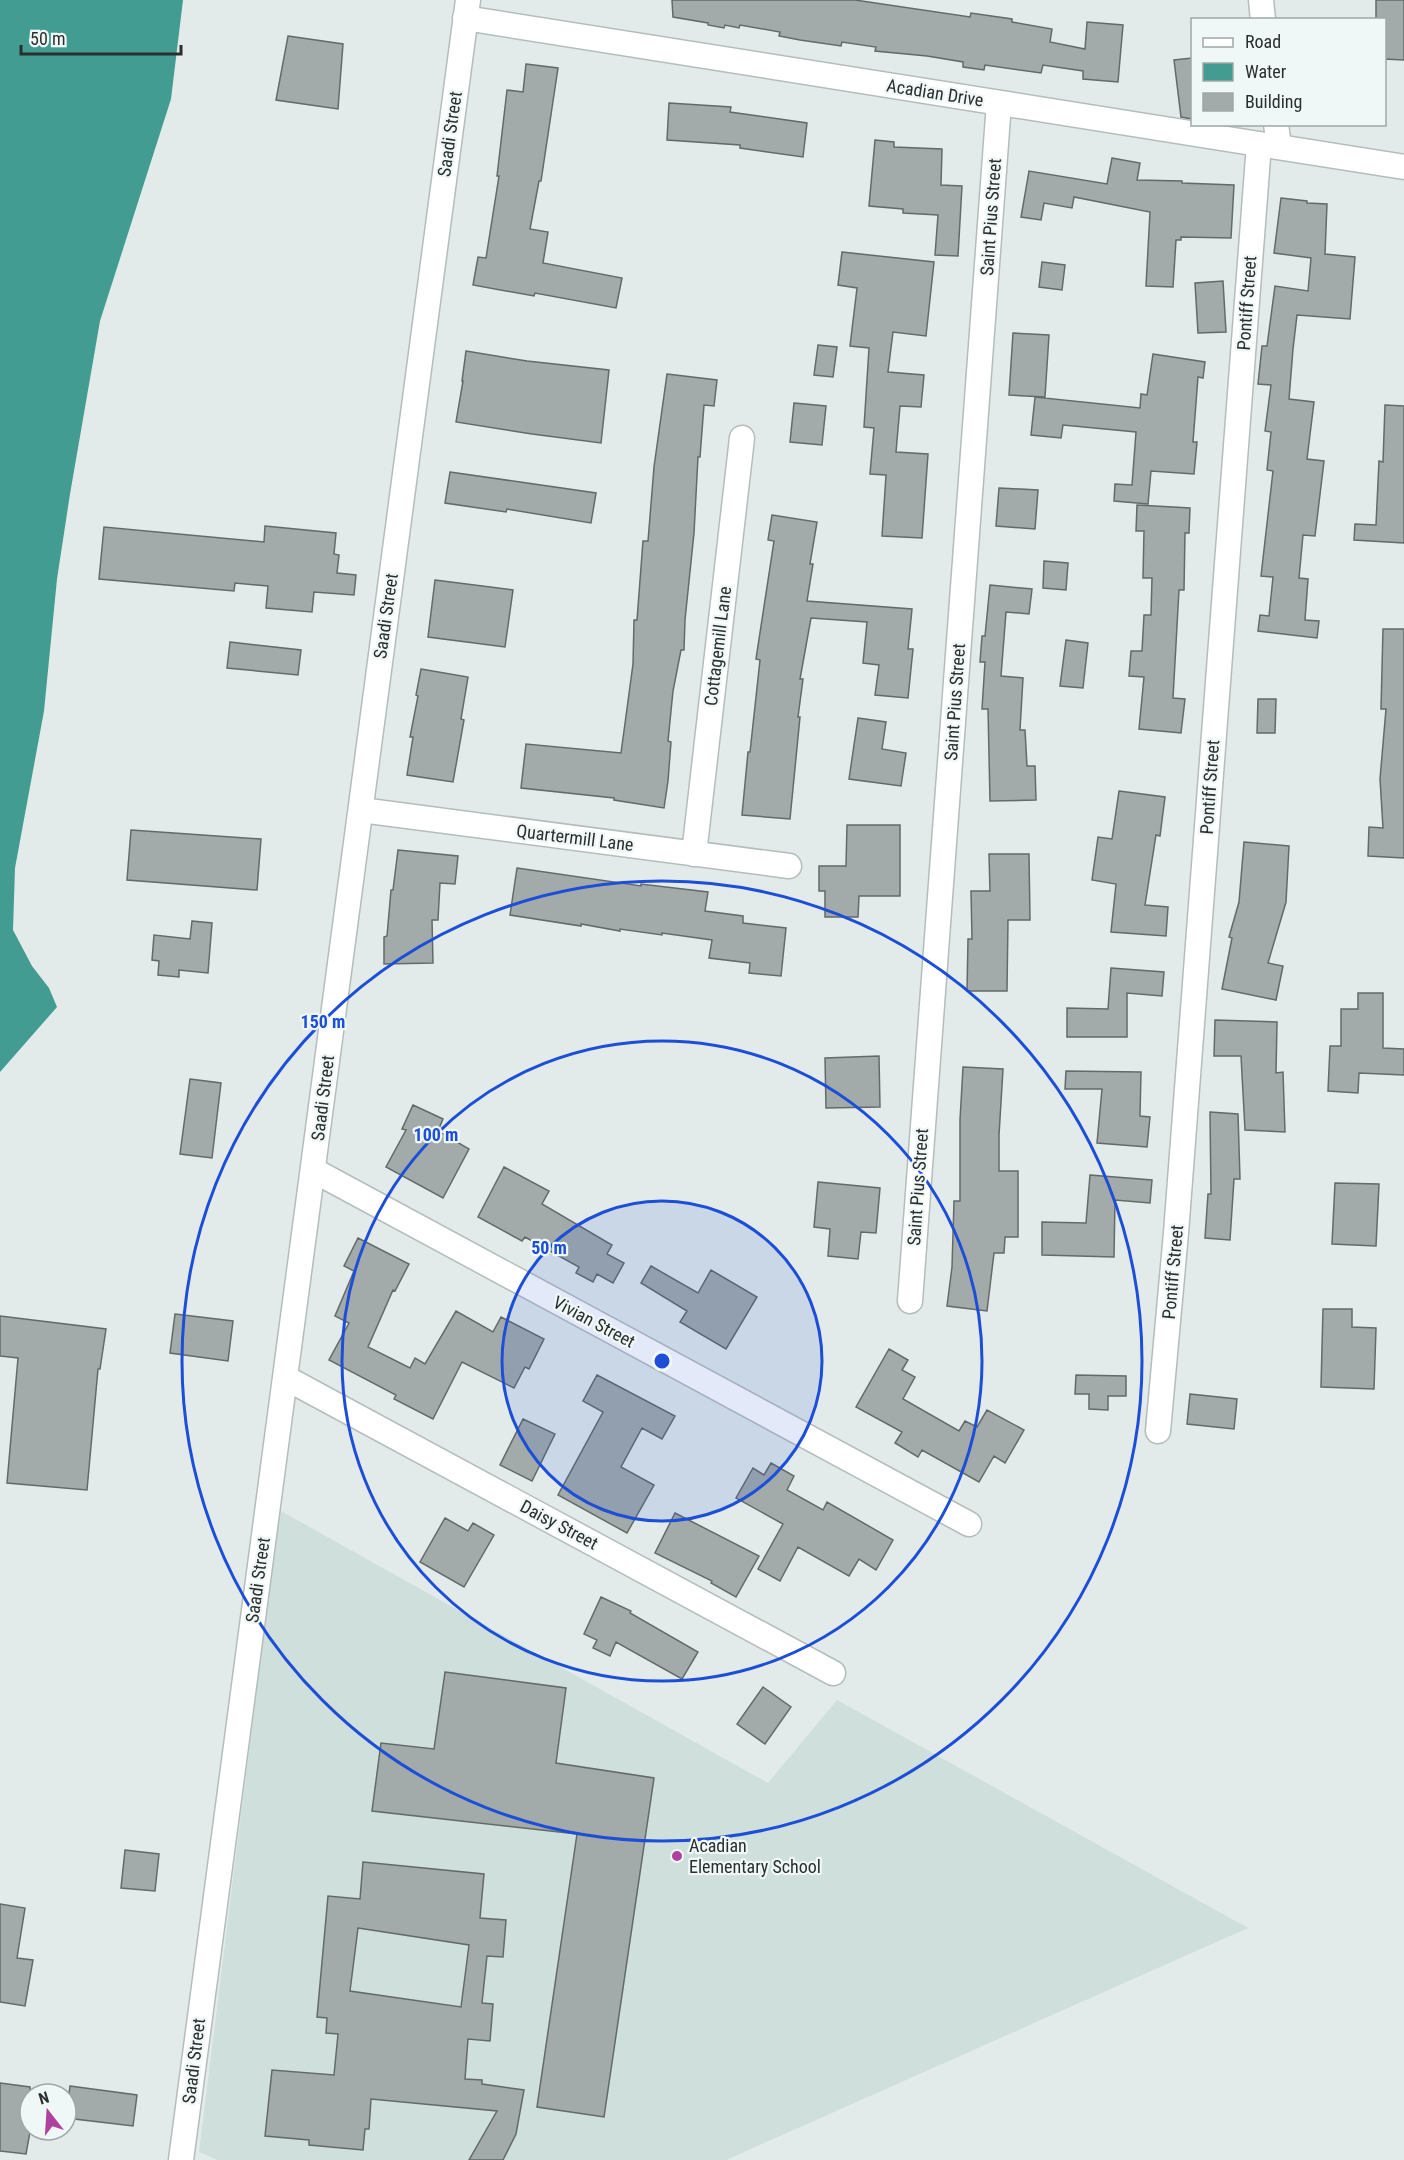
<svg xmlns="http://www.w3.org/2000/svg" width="1404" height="2160" font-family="'Roboto Condensed',sans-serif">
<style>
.built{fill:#cedfdc}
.water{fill:#439c91}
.building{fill:#a2aba9;stroke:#636b6a;stroke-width:1.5;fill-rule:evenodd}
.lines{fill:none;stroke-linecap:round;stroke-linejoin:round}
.street-casing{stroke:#b5bdbc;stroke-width:27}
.street{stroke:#fff;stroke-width:24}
.ring{fill:none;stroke:#1d4ed8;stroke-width:3}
.poi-dot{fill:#b0419e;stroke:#eff8f6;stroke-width:2}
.labels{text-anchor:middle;stroke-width:4.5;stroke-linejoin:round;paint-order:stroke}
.street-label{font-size:18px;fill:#2b2e2e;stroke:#eff8f6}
.poi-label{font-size:18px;fill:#2b2e2e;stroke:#eff8f6;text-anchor:start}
.centre{fill:#1d4ed8;stroke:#eff8f6;stroke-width:3}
.ring-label{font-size:18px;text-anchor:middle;font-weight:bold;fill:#1d4ed8;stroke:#eff8f6;stroke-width:4.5;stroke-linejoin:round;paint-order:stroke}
</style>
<rect width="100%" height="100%" fill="#e2ebe9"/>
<path class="built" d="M279 1510 768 1783 837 1700 1248 1928 726 2160H218L199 2152Z"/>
<path class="water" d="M0 0H183L171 99 100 321 70 494 57 579 44 711 15 868 13 930 32 966 49 988 57 1007 0 1072Z"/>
<path class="building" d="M672 0H855L970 17 971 13 1012 19V22L1052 29 1050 42 1085 49 1087 22 1123 25 1118 82 1083 79V71L1043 65 1041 73 985 65 984 70 963 67V62L927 56 875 51 876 47 842 42 841 46 800 40 779 36 780 32 740 25 739 28 725 25 724 28 708 25V23L673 17Z
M1376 0H1404V60L1384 59V20H1376Z
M288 36 343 44 338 109 276 100Z
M1192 58V119L1181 117 1174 60Z
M526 64 558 68 541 181H539L530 229 548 232 543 263 622 278 616 308 535 293 534 296 473 285 478 257 486 258 499 176H497L507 90 523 92Z
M669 103 731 107 730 112 807 123 803 157 740 148V145L667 140Z
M875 140 894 142V147L942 149 941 185 962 186 958 256 935 255 938 215 903 213V209L869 206Z
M1112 158 1140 163 1137 180 1182 181V183L1234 185 1231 238 1181 237V240H1176L1173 287 1146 286 1150 212 1074 197 1072 208 1044 203 1041 220 1021 217 1029 171 1107 184Z
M1281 198 1307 201V203L1327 204 1325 254 1355 257 1350 319 1297 315 1293 349 1289 399 1314 402 1307 459 1324 461 1315 536 1303 535 1299 578 1308 579 1305 620 1319 621 1317 638 1258 631 1260 615 1269 616 1273 577 1261 576 1273 471 1267 470 1271 432 1265 431 1271 385 1258 384 1262 346H1267L1275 286 1308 291 1311 258 1274 253Z
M842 252 934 262 926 336 893 332 888 372 924 375 921 407 900 406 896 452 928 454 922 538 882 536 886 475 870 474 874 428 864 427 869 348 850 346 857 288 838 285Z
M1042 262 1065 265 1062 290 1039 287Z
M1223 281 1226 332 1198 333 1195 283Z
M1013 333 1049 335 1045 397 1009 395Z
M818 345 837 347 833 377 814 375Z
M466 351 527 361 609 370 601 443 532 434 456 422 463 381H462Z
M1153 354 1205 362 1203 378 1198 377 1193 442H1197L1194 474 1151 471 1148 504 1114 501 1115 484 1132 485 1136 432 1063 425 1061 438 1031 435 1035 397 1140 408 1141 394 1147 395Z
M667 374 717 380 714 406 704 405 700 457H698L694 533 685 620 684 650H681L673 691 668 741 671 742 668 781 664 808 614 800V798L521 788 526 744 621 753 633 664 634 620H637L643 541H648L654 467Z
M794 403 826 406 822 445 790 442Z
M1385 405 1404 406V543L1354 540 1355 524 1376 525 1379 461 1383 462Z
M450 472 596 493 591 523 507 509 506 512 445 503Z
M999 488 1038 490 1035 529 996 526Z
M1137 505 1190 508 1189 533H1185L1184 590H1179L1173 698 1185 699 1181 733 1139 729 1144 677 1129 676 1131 651H1142L1144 615H1151L1152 578H1143L1144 531H1136Z
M772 515 817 522 810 564H813L807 601 912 609 908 649H913L908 698 875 695 879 665 863 663 867 622 811 618 800 679H803L798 717H800L790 819 742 815 748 752H750L760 660 756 659 774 541 768 540Z
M265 526 336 533 334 554 339 555 337 573 356 575 354 595 314 592 312 612 266 608 268 586 235 583 234 591 99 579 104 527 264 542Z
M1044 561 1068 563 1066 590 1043 588Z
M435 580 513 590 505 647 428 637Z
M990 585 1032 589 1029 614 1006 612 1001 676 1023 678 1020 730H1025L1027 766H1035L1036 800 990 801 988 709H982L985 662H980L982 636H985Z
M1383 629H1404V858L1368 856 1369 827 1383 828 1380 779 1386 709H1381Z
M1066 640 1088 643 1083 688 1060 686Z
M230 642 301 650 298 675 227 668Z
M421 669 468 677 461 719 464 720 453 782 407 775 413 737H410L418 696 416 695Z
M1258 699H1276L1275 733H1257Z
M858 718 886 722 882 749 906 753 901 786 849 779Z
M1119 791 1165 797 1160 836 1156 835 1145 905 1168 907 1166 936 1111 932 1116 884 1092 880 1098 837 1112 839Z
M847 825H900V896H859L858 917H825V891H819V866H846Z
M131 830 261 839 257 890 127 880Z
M1244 842 1289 846 1286 902 1268 963 1283 966 1276 1000 1222 989 1232 938 1229 937 1239 902Z
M398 850 458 856 455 884 440 883 438 920H432L433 963 384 964V937L387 936 391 890H393Z
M989 854H1029L1030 920H1008L1007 991H967L968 939H972L971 891H990Z
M517 868 641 886V884L708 892 705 911 743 916V923L786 928 781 976 749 973 750 963 709 958 712 940 662 933V935L620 929V931L581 924V926L510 915Z
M192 921 212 923 208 973 179 970V977L158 975 159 961 152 960 154 935 190 939Z
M1111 968 1164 972 1162 996 1127 993V1037H1067V1008L1108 1009Z
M1358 993H1383V1048L1404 1049V1075L1359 1073 1358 1093 1328 1091 1330 1046H1341V1009H1358Z
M1215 1020 1277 1022 1276 1073 1283 1072 1285 1132 1245 1130 1241 1056H1214Z
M879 1056 880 1107 826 1108 825 1058Z
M963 1067 1003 1069 999 1135V1171H1018V1237H1005L1004 1253H994L987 1311 947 1306 952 1267 954 1201H960V1120Z
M1066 1071 1141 1072 1140 1116 1150 1117 1147 1147 1097 1143 1102 1089H1065Z
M190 1079 221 1083 212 1158 180 1154Z
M413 1105 443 1119 438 1131 469 1149 443 1198 386 1167 406 1130 402 1129Z
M1210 1112 1238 1114 1240 1179H1234L1230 1240 1205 1238 1208 1194H1211Z
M504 1167 549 1191 542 1204 612 1245 607 1254 624 1263 613 1283 597 1274 593 1282 576 1273 579 1267 525 1237 522 1241 478 1217Z
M1090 1175 1152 1180 1150 1203 1115 1200 1114 1257 1042 1255V1222L1086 1223Z
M818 1182 880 1188 876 1233 861 1232 858 1259 828 1256 830 1229 814 1227Z
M1335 1183 1379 1184 1376 1246 1332 1244Z
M358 1238 409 1264 395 1291 393 1290 368 1347 410 1368 415 1358 425 1364 456 1311 493 1332 501 1317 544 1339 529 1369 525 1367 514 1388 462 1362 433 1419 394 1399 396 1395 329 1360 349 1323 335 1316 354 1271 344 1266Z
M651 1266 698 1293 711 1270 757 1297 726 1349 680 1322 687 1311 641 1283Z
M1323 1309H1352V1327L1376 1328 1374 1389 1321 1387Z
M175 1314 233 1321 228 1361 170 1353Z
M0 1316 106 1329 100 1369H98L87 1490 7 1483 18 1358 0 1356Z
M889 1349 908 1360 902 1370 915 1377 903 1399 959 1431 965 1421 977 1427 987 1410 1024 1430 1005 1463 994 1456 979 1482 922 1450 918 1457 895 1443 902 1432 856 1407Z
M597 1375 675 1416 662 1439 642 1428 621 1467 654 1485 627 1533 558 1495 603 1412 583 1401Z
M1076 1375 1126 1376V1396H1108V1410L1089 1409V1394H1075Z
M1190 1394 1237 1399 1234 1429 1187 1424Z
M523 1419 555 1434 532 1481 500 1465Z
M771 1463 794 1476 787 1490 823 1510 827 1502 893 1540 876 1570 859 1559 849 1576 798 1547 780 1581 758 1569 783 1524 736 1498 753 1468 764 1475Z
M675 1513 759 1556 736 1597 711 1583 712 1581 655 1553Z
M445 1518 468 1531 473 1523 494 1535 464 1587 420 1562Z
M601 1597 631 1611 630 1613 698 1652 682 1679 616 1642 610 1656 593 1648 597 1640 584 1634Z
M445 1672 566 1688 556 1763 654 1778 604 2117 537 2107 577 1834 372 1811 381 1743 434 1749Z
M763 1687 791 1707 765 1744 737 1724Z
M125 1850 159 1854 155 1891 121 1888Z
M363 1862 484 1874 480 1918 506 1920 503 1957 487 1956 482 2003 493 2004 490 2041 468 2039 465 2079 482 2080V2084L524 2090 516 2134 503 2160H469L497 2111 371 2099 369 2129H365L363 2150 309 2145V2140L265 2136 272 2070 334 2075 338 2034 326 2033 327 2018 317 2017 328 1896 360 1899ZM358 1928 469 1945 461 2007 350 1991Z
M0 1904 25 1908 17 1958 33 1960 25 2006 0 2002Z
M0 2083 30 2087V2132L26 2154 0 2151Z
M70 2086 137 2095 133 2126 66 2118Z"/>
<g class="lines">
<g class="street-casing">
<path id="street" d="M1261 0 1263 20
M465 18 1404 167
M1276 124 1279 147
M361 810 789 866
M694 854 742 438
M313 1170 969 1524
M910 1301 999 103
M286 1378 833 1673
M1158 1431 1176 1233 1259 144
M181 2160 468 0"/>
</g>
<use href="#street" class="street"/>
</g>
<circle cx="662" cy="1361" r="160" fill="#1d4ed8" fill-opacity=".12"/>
<g class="ring">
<circle cx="662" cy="1361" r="160"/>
<circle cx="662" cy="1361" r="320"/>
<circle cx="662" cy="1361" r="480"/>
</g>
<circle class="poi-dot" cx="677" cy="1856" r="6"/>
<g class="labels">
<g class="street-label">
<text transform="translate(935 93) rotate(9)" y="6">Acadian Drive</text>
<text transform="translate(450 134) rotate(-82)" y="6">Saadi Street</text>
<text transform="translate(991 217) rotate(-86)" y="6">Saint Pius Street</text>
<text transform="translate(1247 303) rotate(-86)" y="6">Pontiff Street</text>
<text transform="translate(386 616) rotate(-82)" y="6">Saadi Street</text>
<text transform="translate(718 646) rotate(-83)" y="6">Cottagemill Lane</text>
<text transform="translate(955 702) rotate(-86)" y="6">Saint Pius Street</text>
<text transform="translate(1210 787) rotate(-86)" y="6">Pontiff Street</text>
<text transform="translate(575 838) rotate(7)" y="6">Quartermill Lane</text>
<text transform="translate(323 1098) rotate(-83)" y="6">Saadi Street</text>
<text transform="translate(918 1187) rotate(-86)" y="6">Saint Pius Street</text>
<text transform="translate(1173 1272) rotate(-85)" y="6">Pontiff Street</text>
<text transform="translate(594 1322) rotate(28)" y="6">Vivian Street</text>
<text transform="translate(559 1525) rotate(28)" y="6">Daisy Street</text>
<text transform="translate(258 1580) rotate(-82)" y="6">Saadi Street</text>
<text transform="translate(194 2061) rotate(-83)" y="6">Saadi Street</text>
</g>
<g class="poi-label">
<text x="689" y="1852">Acadian<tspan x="689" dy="21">Elementary School</tspan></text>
</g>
</g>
<circle cx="662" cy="1361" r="9" class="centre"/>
<g class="ring-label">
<text x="323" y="1028">150 m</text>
<text x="436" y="1141">100 m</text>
<text x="549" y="1254">50 m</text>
</g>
<rect x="1191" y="18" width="195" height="108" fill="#eff8f6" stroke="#a1a7a6" stroke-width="1.5"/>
<rect x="1203" y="38" width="30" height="9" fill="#ffffff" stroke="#a1a7a6" stroke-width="1.5"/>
<text x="1245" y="48" font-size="18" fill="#2b2e2e">Road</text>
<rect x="1203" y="63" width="30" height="18" fill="#439c91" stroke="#a1a7a6" stroke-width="1.5"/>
<text x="1245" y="78" font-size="18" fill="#2b2e2e">Water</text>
<rect x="1203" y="93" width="30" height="18" fill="#a2aba9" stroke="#a1a7a6" stroke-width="1.5"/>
<text x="1245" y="108" font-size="18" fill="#2b2e2e">Building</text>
<g transform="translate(48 2112) rotate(343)"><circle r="28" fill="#eff8f6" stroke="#a1a7a6" stroke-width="1.5"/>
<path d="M0-4.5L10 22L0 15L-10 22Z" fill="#b0419e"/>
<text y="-9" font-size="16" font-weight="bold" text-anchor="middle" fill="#2b2e2e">N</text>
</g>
<path d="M21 45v9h160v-9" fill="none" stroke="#2b2e2e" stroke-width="3"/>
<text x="30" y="45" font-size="18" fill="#2b2e2e" stroke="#eff8f6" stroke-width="4.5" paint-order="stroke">50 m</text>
</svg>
